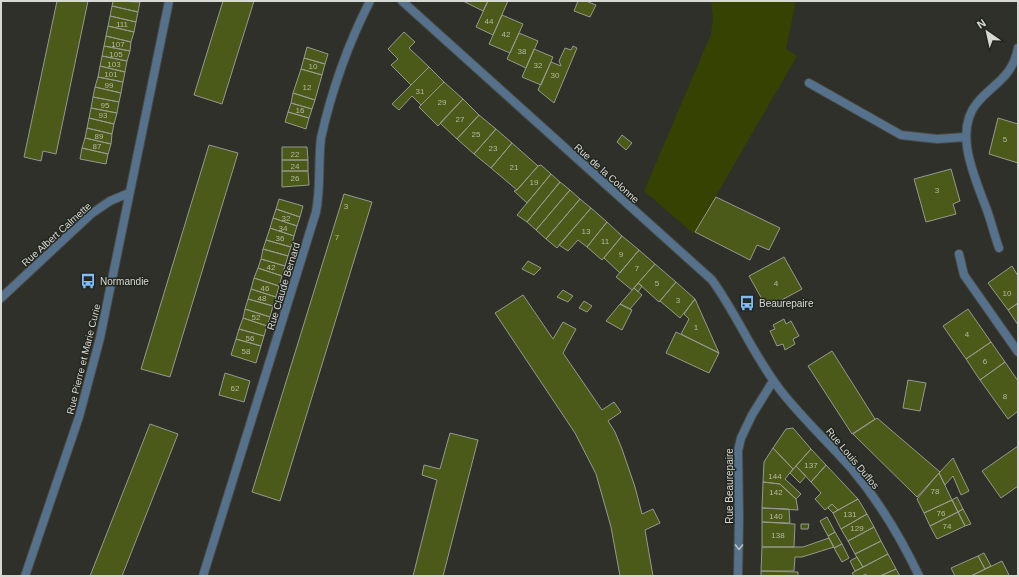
<svg xmlns="http://www.w3.org/2000/svg" width="1019" height="577" font-family="Helvetica,sans-serif">
<style>
.green{fill:#354202}
.building{fill:#4b5a18;stroke:#96998f}
.lines{fill:none;stroke-linecap:round;stroke-linejoin:round}
.service-casing{stroke:#494b44;stroke-width:10}
.minor-casing{stroke:#494b44;stroke-width:10}
.service{stroke:#56718b;stroke-width:8}
.minor{stroke:#56718b;stroke-width:8}
.oneway{stroke:#b7bfc2}
.labels{text-anchor:middle;stroke-width:3;stroke-linejoin:round;paint-order:stroke}
.number-label{font-size:8px;fill:#b4b9a5}
.street-label{font-size:10px;fill:#d7d9d4;stroke:#24271f}
.poi-label{font-size:10px;fill:#d7d9d4;stroke:#24271f;text-anchor:start}
</style>
<rect width="100%" height="100%" fill="#2e3029"/>
<path class="green" d="M711 1H796L786 49 797 56 694 234 644 191 711 34 713 18Z"/>
<path class="building" d="M57 1H88L56 154 43 151 41 161 24 157Z
M113 1 140 2 138 12 112 6Z
M223 1H254L222 104 194 95Z
M463 1H488L483 11Z
M488 1H508L493 35 476 27Z
M578 1H586L596 5 590 17 574 11Z
M112 6 138 12 136 22 110 16Z
M502 15 523 24 510 53 489 44Z
M110 16 136 22 134 32 108 26Z
M108 26 134 32 131 42 106 36Z
M404 32 415 42 409 48 429 67 411 85 391 65 398 59 388 49Z
M519 33 538 41 526 68 507 59Z
M106 36 131 42 130 51 104 46Z
M104 46 130 51 127 61 102 56Z
M573 46 577 48 554 103 538 90 551 62 561 66 559 61 565 48 571 50Z
M307 47 328 54 325 64 304 58Z
M534 49 553 57 541 85 522 77Z
M102 56 127 61 125 72 100 66Z
M304 58 325 64 322 75 301 69Z
M100 66 125 72 123 82 98 77Z
M429 67 444 82 421 105 412 96 399 110 392 104Z
M301 69 322 75 315 100 293 93Z
M98 77 123 82 121 93 95 87Z
M444 82 463 99 438 126 419 107Z
M95 87 121 93 119 102 93 97Z
M293 93 315 100 312 109 291 103Z
M93 97 119 102 117 113 91 108Z
M463 99 479 115 457 139 440 123Z
M291 103 312 109 309 118 288 112Z
M91 108 117 113 114 124 89 118Z
M288 112 309 118 306 129 285 122Z
M479 115 496 129 474 154 457 139Z
M89 118 114 124 112 134 87 128Z
M998 118 1018 124V163L989 154Z
M87 128 112 134 111 144 85 138Z
M496 129 512 143 491 168 474 154Z
M622 135 632 143 626 150 617 142Z
M85 138 111 144 108 154 82 148Z
M512 143 538 166 517 190 491 168Z
M209 145 238 153 170 377 141 369Z
M282 147H307L308 160H282Z
M82 148 108 154 106 164 80 159Z
M282 160H308V171H282Z
M541 165 551 174 527 203 514 191 517 190 538 166Z
M951 169 960 201 953 204 956 214 926 222 914 179Z
M282 171H308L309 185 282 187Z
M551 174 560 182 527 222 517 215Z
M560 182 570 190 536 230 527 222Z
M570 190 580 199 546 239 536 230Z
M344 194 372 202 280 501 252 492Z
M716 197 780 228 769 250 757 245 750 260 695 232Z
M279 199 303 206 300 217 276 209Z
M580 199 591 208 557 248 546 239Z
M591 208 607 222 587 247 578 240 568 251 559 245Z
M276 209 300 217 297 226 273 218Z
M273 218 297 226 294 236 270 228Z
M607 222 622 236 602 260 587 247Z
M270 228 294 236 291 247 266 240Z
M622 236 639 250 620 273 604 258Z
M266 240 291 247 288 256 263 249Z
M263 249 288 256 285 266 261 259Z
M639 250 655 264 632 290 616 277Z
M784 257 802 289 767 308 749 276Z
M261 259 285 266 282 276 258 268Z
M528 261 541 268 534 275 522 269Z
M655 264 676 282 659 302 638 283Z
M1012 266 1018 276V303L1008 310 988 283Z
M258 268 282 276 279 286 254 278Z
M254 278 279 286 276 297 251 289Z
M676 282 695 299 680 318 660 301Z
M638 283 642 286 638 292 634 288Z
M634 288 642 295 630 309 620 304Z
M251 289 276 297 273 306 248 299Z
M563 290 573 296 568 302 557 297Z
M523 295 553 339 563 322 576 329 563 353 602 410 614 402 621 412 608 421 615 432 622 449 635 487 642 514 653 509 660 523 645 530 653 576H620L611 527 596 474 575 433 495 313Z
M248 299 273 306 270 317 245 309Z
M695 299 719 353 681 334 689 319 684 314Z
M584 301 592 306 587 312 579 308Z
M1018 303V325L1008 310Z
M620 304 632 310 622 330 606 321Z
M245 309 270 317 267 326 243 318Z
M968 309 991 342 966 359 943 326Z
M243 318 267 326 264 336 239 329Z
M784 319 786 324 791 321 799 336 793 339 795 344 785 350 783 344 777 346 770 331 775 329 773 325Z
M239 329 264 336 261 346 236 339Z
M676 332 719 353 709 373 666 353Z
M236 339 261 346 256 363 231 355Z
M991 342 1005 362 980 380 966 359Z
M832 351 875 419 852 434 808 366Z
M1005 362 1018 381V411L1008 419 980 380Z
M225 373 250 381 244 402 219 395Z
M908 380 926 383 920 411 903 408Z
M877 418 940 472 917 497 853 434Z
M150 424 178 434 122 576H90Z
M793 428 811 449 793 469 773 448 786 429Z
M450 433 478 440 443 576H413L437 480 422 475 424 465 440 469Z
M1018 446V486L1001 498 982 471Z
M773 448 793 469 785 479 801 494 796 499 780 484 763 482 764 462Z
M811 449 826 465 811 482 796 466Z
M953 458 969 491 961 495 953 476 945 485 939 473Z
M826 465 858 499 838 510 832 504 825 510 815 499 821 493 811 482Z
M796 466 806 476 800 483 790 473Z
M939 473 952 500 924 513 917 499Z
M763 482 780 484 796 499 798 510 762 508Z
M957 497 963 509 958 512 952 500Z
M858 499 867 514 841 529 833 513Z
M952 500 958 512 930 526 924 513Z
M832 504 838 510 833 513 828 508Z
M762 508 789 509 790 523 762 522Z
M963 509 971 524 965 526 958 512Z
M958 512 965 526 937 539 930 526Z
M867 514 874 527 848 541 841 529Z
M827 517 835 532 828 536 820 521Z
M762 522 795 524 794 547H762Z
M801 524H809L808 529H801Z
M874 527 881 541 855 554 848 541Z
M835 532 842 544 834 548 828 536Z
M829 538 834 547 802 557H795L794 571H761L762 547H803Z
M881 541 888 554 863 567 855 554Z
M842 544 849 558 842 562 834 548Z
M984 553 991 566 985 569 978 556Z
M888 554 896 569 880 576H866V574L862 576H854L852 573Z
M978 556 985 569 971 576H955L951 568Z
M857 557 863 567 855 571 850 561Z
M1002 561 1009 575 1007 576H971Z
M896 569 900 576H880Z
M761 571 798 572V576H761Z"/>
<g class="lines">
<g class="service-casing">
<path id="service" d="M809 83 901 135 937 139 966 137
M999 248C995 237 992 225 988 213 977 182 952 133 977 103 995 82 1012 78 1018 48
M959 254 964 275 1018 352"/>
</g>
<g class="minor-casing">
<path id="minor" d="M402 1 712 280C738 316 754 357 781 391 802 418 828 442 851 468 878 500 901 538 919 576
M1 298 91 214 110 201 129 193
M25 576 79 417 100 338 169 1
M203 576 316 212C321 187 318 163 321 138 332 89 347 46 370 1
M738 576 739 518 738 451 741 438 752 415 773 381"/>
</g>
<use href="#service" class="service"/>
<use href="#minor" class="minor"/>
</g>
<defs><path id="oneway-chevron" d="M-2-3.5L2.5 0L-2 3.5" fill="none" stroke-width="1.6" stroke-linecap="round" stroke-linejoin="round"/></defs>
<use class="oneway" href="#oneway-chevron" transform="translate(739 547) rotate(91)"/>
<defs>
<g id="bus-bare" transform="scale(1.2)"><path d="M-5-6H5V4H4V6H2V4H-2V6H-4V4H-5ZM-3.5-4V0h7V-4ZM-3.5 1.2v1.5H-2V1.2ZM2 1.2v1.5H3.5V1.2Z" fill="#7ebdf9" stroke="#24271f" stroke-width="2.5" paint-order="stroke"/></g>
</defs>
<g fill-rule="evenodd">
<use href="#bus-bare" x="88" y="281"/>
<use href="#bus-bare" x="747" y="303"/>
</g>
<g class="labels">
<g class="number-label">
<text x="489" y="24">44</text>
<text x="122" y="27">111</text>
<text x="506" y="37">42</text>
<text x="118" y="47">107</text>
<text x="522" y="54">38</text>
<text x="116" y="57">105</text>
<text x="114" y="67">103</text>
<text x="538" y="68">32</text>
<text x="313" y="69">10</text>
<text x="111" y="77">101</text>
<text x="555" y="78">30</text>
<text x="109" y="88">99</text>
<text x="307" y="90">12</text>
<text x="420" y="94">31</text>
<text x="442" y="105">29</text>
<text x="105" y="108">95</text>
<text x="300" y="113">16</text>
<text x="103" y="118">93</text>
<text x="460" y="122">27</text>
<text x="476" y="137">25</text>
<text x="99" y="139">89</text>
<text x="1005" y="142">5</text>
<text x="97" y="149">87</text>
<text x="493" y="151">23</text>
<text x="295" y="157">22</text>
<text x="295" y="169">24</text>
<text x="514" y="170">21</text>
<text x="295" y="181">26</text>
<text x="534" y="185">19</text>
<text x="937" y="193">3</text>
<text x="346" y="209">3</text>
<text x="286" y="221">32</text>
<text x="283" y="231">34</text>
<text x="586" y="234">13</text>
<text x="337" y="240">7</text>
<text x="280" y="241">36</text>
<text x="605" y="244">11</text>
<text x="621" y="257">9</text>
<text x="271" y="270">42</text>
<text x="637" y="271">7</text>
<text x="657" y="286">5</text>
<text x="776" y="286">4</text>
<text x="265" y="291">46</text>
<text x="1007" y="296">10</text>
<text x="262" y="301">48</text>
<text x="678" y="303">3</text>
<text x="256" y="320">52</text>
<text x="696" y="330">1</text>
<text x="967" y="337">4</text>
<text x="250" y="341">56</text>
<text x="246" y="354">58</text>
<text x="985" y="364">6</text>
<text x="235" y="391">62</text>
<text x="1005" y="399">8</text>
<text x="811" y="468">137</text>
<text x="775" y="479">144</text>
<text x="935" y="494">78</text>
<text x="776" y="495">142</text>
<text x="941" y="516">76</text>
<text x="850" y="517">131</text>
<text x="776" y="519">140</text>
<text x="947" y="529">74</text>
<text x="857" y="531">129</text>
<text x="778" y="538">138</text>
</g>
<g class="street-label">
<text transform="translate(607 173) rotate(42)" y="4">Rue de la Colonne</text>
<text transform="translate(56 234) rotate(-42)" y="4">Rue Albert Calmette</text>
<text transform="translate(283 286) rotate(-73)" y="4">Rue Claude Bernard</text>
<text transform="translate(83 359) rotate(-76)" y="4">Rue Pierre et Marie Curie</text>
<text transform="translate(853 458) rotate(50)" y="4">Rue Louis Duflos</text>
<text transform="translate(729 486) rotate(-90)" y="4">Rue Beaurepaire</text>
</g>
<g class="poi-label">
<text x="100" y="285">Normandie</text>
<text x="759" y="307">Beaurepaire</text>
</g>
</g>
<rect width="1019" height="577" fill="none" stroke="#d7d9d4" stroke-width="4"/>
<g transform="translate(987 32) rotate(326)" stroke="#24271f" stroke-width="3" paint-order="stroke">
<path d="M0-3L7 15L0 10L-7 15Z" fill="#d7d9d4"/>
<text y="-6" font-size="11" font-weight="bold" text-anchor="middle" fill="#d7d9d4">N</text>
</g>
</svg>
